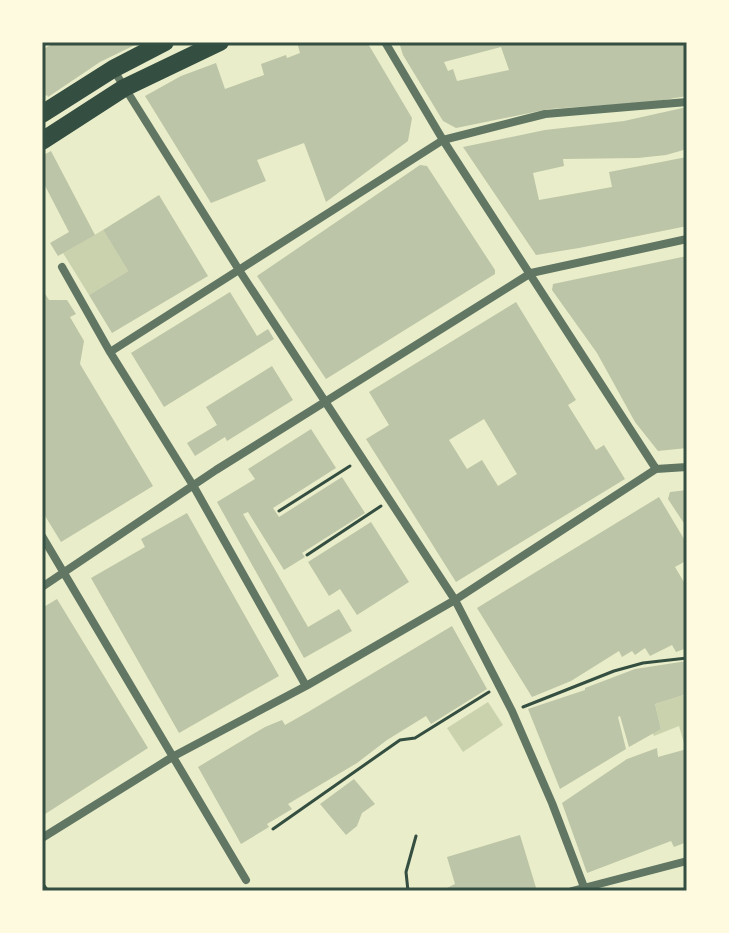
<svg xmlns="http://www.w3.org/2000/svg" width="729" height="933" font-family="Barlow,sans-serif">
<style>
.green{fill:#cad2ad}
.building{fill:#bcc5a7;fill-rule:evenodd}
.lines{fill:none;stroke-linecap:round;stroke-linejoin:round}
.path{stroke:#344e41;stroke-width:3}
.minor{stroke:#617663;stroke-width:8}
.primary{stroke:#344e41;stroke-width:18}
.neatline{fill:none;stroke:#344e41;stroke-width:3}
</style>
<rect width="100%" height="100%" fill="#e9edc9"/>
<path class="green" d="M103 230 128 271 89 295 63 253Z
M687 694V749L686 750 679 726 654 736 652 732 661 729 655 704Z
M488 702 503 725 463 752 447 728Z"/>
<path class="building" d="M141 42 100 62 48 97 47 95 42 98V50L54 43Z
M297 42H367L412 118 408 141 326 202 304 143 257 160 266 181 211 203 145 96 181 76 216 63 225 89 264 75 261 64 286 55 287 58 300 53Z
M399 42H687V96L652 102 549 109 456 128 443 121 403 55ZM501 47 509 70 457 81 453 69 448 71 444 62Z
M687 107V149L666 155 638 158 563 159 564 166 533 173 539 200 612 187 609 172 687 157V226L579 248 536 255 463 147 545 130 624 121Z
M51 151 95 235 58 256 50 243 69 232 42 180V156Z
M420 165 427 166 495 270V274L326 379 257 276Z
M159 195 208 276 112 333 89 295 128 271 103 230Z
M687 256V448L658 451 635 422 597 353 552 290 553 284Z
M42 289 49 300H67L76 314 70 317 84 341 80 364 153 486 61 542 42 511Z
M230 292 257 336 268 329 274 339 164 407 131 353Z
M516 302 576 400 568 405 596 450 604 445 625 479 456 582 366 439 389 425 369 392ZM484 419 517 474 498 486 482 460 467 469 449 440Z
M272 366 293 400 227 441 225 437 195 456 187 443 217 425 206 407Z
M311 429 336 468 273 508 279 517 342 477 365 513 302 553 305 557 284 570 248 512 243 514 308 627 339 609 352 631 304 658 217 502 255 479 248 469Z
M687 490V528L668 499 670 492Z
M659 497 687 544V569L684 562 675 567 687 587V648L676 652 672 645 650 656 645 648 635 655 632 651 622 657 619 651 571 681 532 697 477 608Z
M187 513 279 676 179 733 91 578 145 547 141 539Z
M371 522 409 582 357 615 340 589 329 596 308 562Z
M57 599 148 748 42 816V608Z
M452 626 487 689 431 724 426 716 387 740 357 763 288 804 292 809 267 824 269 827 241 844 198 767 265 727 282 720 285 725 308 712Z
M687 661V694L655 704 661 729 629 747 620 716 618 717 626 749 560 789 528 709 585 690V688L635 669Z
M657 748 658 757 687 749V842L674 847 671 841 587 873 562 803 627 759Z
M354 779 375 804 362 813 357 826 346 835 320 804Z
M520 835 537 891H441L455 884 447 857Z"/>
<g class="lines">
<path class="path" d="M279 511 350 466
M307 555 381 506
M523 707 614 671 643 663 687 658
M273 829 400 740 415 738 489 692
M42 883 48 891
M408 891 406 872 416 836"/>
<path class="minor" d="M385 42 443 140 656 469
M113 69 239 270 455 600 512 711 552 803 584 887
M62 267 110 352 194 487 306 686
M110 352 443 140 545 114 687 102
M42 536 246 880
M42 587 216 470 531 273 687 239
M42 838 174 756 306 686 455 600 656 469 687 467
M572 891 687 861"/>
<path class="primary" d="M42 114 113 69 165 42
M42 141 124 88 220 42"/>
</g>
<rect width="729" height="933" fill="none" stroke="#fefae0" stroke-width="88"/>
<rect x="44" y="44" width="641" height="845" class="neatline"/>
</svg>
